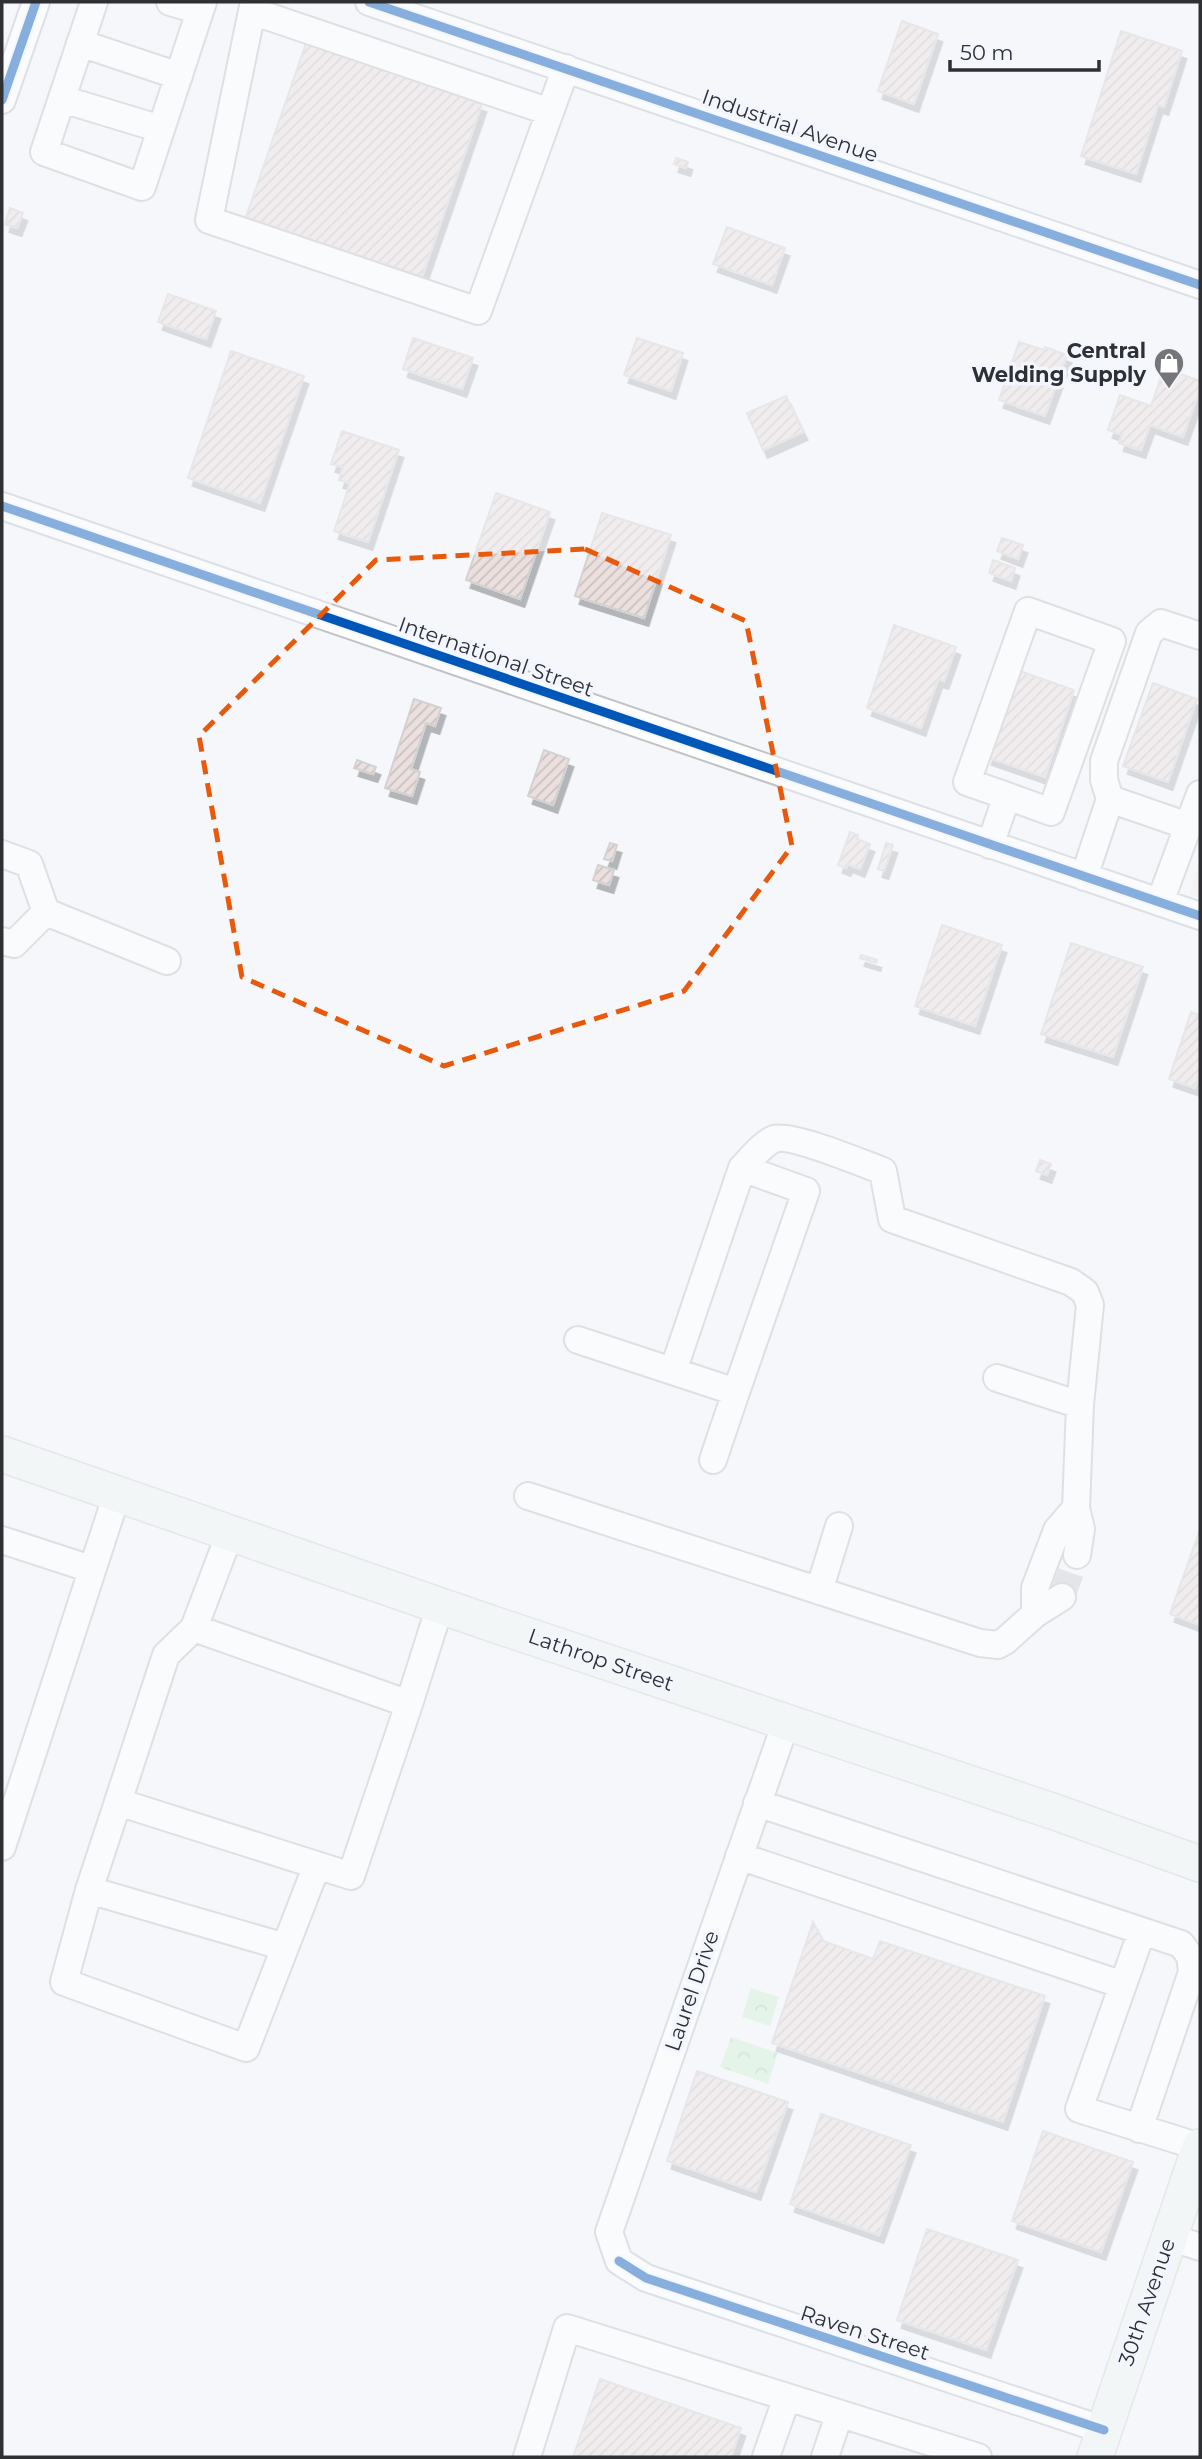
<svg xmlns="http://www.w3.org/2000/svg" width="1202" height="2459" font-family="Montserrat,sans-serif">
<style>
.education{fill:#faeee9}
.park{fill:url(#park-crowns)}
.building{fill:url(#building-hatch);stroke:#d3d2d3;stroke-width:2;filter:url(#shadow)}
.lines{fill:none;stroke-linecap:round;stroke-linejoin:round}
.minor-tunnel{stroke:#cecfd3;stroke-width:26;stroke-dasharray:26 13;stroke-linecap:butt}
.minor-casing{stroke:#c2c3c7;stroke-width:30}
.major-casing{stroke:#d2d2d5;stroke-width:38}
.minor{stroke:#fefefe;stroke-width:26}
.major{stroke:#eef4f2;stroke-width:35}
.cycleway-casing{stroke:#f3f6fe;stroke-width:13}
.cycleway{stroke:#0057b8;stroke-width:9}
.marked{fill:none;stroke:#e8590c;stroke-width:5;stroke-dasharray:14 9;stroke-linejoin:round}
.labels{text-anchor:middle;stroke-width:7;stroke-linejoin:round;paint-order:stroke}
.street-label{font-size:21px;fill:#2e3033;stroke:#f3f6fe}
.poi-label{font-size:21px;font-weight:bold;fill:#2e3033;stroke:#f3f6fe;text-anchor:end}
</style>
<defs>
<pattern id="park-crowns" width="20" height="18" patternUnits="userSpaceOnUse" patternTransform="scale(1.75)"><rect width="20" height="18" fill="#d0efd1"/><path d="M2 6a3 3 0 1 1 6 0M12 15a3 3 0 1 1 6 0" fill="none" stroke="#b3cdb4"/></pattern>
<pattern id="building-hatch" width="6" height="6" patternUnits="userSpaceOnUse" patternTransform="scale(1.75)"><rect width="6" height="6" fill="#ebe0de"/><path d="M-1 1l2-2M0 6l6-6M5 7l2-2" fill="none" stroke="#cac0bf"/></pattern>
<filter id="shadow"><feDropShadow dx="4.5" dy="8" stdDeviation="0" flood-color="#0004"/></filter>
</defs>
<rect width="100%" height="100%" fill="#f6f7fb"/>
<path class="education" d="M1200 860V897L1189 893Z"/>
<path class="park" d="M751 1988 779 1997 770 2026 742 2017Z
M731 2037 778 2053 768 2084 720 2067Z"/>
<path class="building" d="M902 21 938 34 914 104 878 91Z
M1121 31 1182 51 1164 107 1158 105 1136 174 1081 156Z
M306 43 482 104 422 277 246 217Z
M676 158 688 162 686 168 674 164Z
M10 208 23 213 17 228 5 224Z
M727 227 785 248 772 285 713 264Z
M168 294 216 311 206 339 158 322Z
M413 338 473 358 462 389 403 369Z
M637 338 683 353 671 391 624 375Z
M1019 342 1044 350 1045 347 1067 355 1045 416 999 400Z
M231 351 304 376 260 503 188 478Z
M1164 368 1200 381V389L1183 437 1150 425 1141 450 1119 443 1122 435 1108 430 1120 395 1151 406Z
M786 396 803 432 763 450 747 413Z
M342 431 399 450 368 542 334 531 350 483 339 480 343 467 331 464Z
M496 493 550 512 520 599 466 580Z
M602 513 671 535 644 618 575 596Z
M1002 538 1023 545 1018 559 997 551Z
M993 560 1015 568 1011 581 989 573Z
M894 625 956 647 944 681 938 679 921 728 867 708Z
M1017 670 1074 690 1045 777 987 757Z
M1153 683 1197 699 1168 782 1123 766Z
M414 699 441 708 435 726 426 723 411 769 420 772 412 796 385 788Z
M544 750 569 759 553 805 528 796Z
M357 760 376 767 373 774 354 768Z
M850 832 858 835 857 839 870 844 860 869 848 864 846 868 838 865Z
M610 843 617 845 612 861 604 859Z
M886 843 893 845 884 871 878 869Z
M598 865 614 870 609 885 593 880Z
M942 925 1002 945 975 1026 915 1006Z
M1071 943 1143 967 1113 1057 1041 1034Z
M861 955 877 960 876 963 860 958Z
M1191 1012 1200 1015V1072L1195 1088 1169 1079Z
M1040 1160 1051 1164 1047 1175 1036 1171Z
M1200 1529V1625L1170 1614Z
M813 1922 823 1941 873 1959 880 1941 1045 1996 1003 2122 772 2043Z
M697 2071 788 2102 756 2192 667 2161Z
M821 2114 911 2145 879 2235 790 2204Z
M1043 2131 1133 2162 1101 2252 1012 2221Z
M927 2229 1018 2260 986 2350 897 2320Z
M600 2379 741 2428 731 2457H573Z"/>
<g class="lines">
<path class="minor-tunnel" d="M1062 1597 1077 1555"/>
<g class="minor-casing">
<path id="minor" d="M94 2 44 152 142 187 203 2
M170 2 200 11
M369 2 1200 285
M252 11 550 112 478 311 209 220 252 11 254 2
M80 43 179 76
M62 99 161 129
M2 100 36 2
M550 112 566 68
M2 506 1200 916
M1188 826 1110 799 1104 780V761L1149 633 1161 623 1200 636
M990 845 1007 796 1051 812 1112 641 1028 611 967 782 1007 796
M2 854 29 864 46 912 167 961
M1084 877 1110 799
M1160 902 1200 794
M2 941 14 944 46 912
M578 1340 736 1392 713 1460
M673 1371 742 1168 806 1191 736 1392
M997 1378 1080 1405
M528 1496 980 1643 998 1645 1005 1641 1035 1614V1588L1057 1530 1076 1508 1080 1405 1090 1305 1085 1292 1071 1282 892 1219 883 1171C864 1164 790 1133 774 1139 762 1144 751 1159 742 1168
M1076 1508 1081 1529 1077 1555
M230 1533 194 1628 409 1704
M2 1540 91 1569
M819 1591 839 1526
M1035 1614 1062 1597
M194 1628 166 1655 118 1802 351 1876 409 1704 440 1606
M786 1722 609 2232 619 2261 646 2278 1104 2430
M118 1802 89 1890 64 1982 246 2048 317 1865
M757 1803 1181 1944 1190 1956 1192 1972 1139 2129
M2 1847 117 1494
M739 1856 1123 1985
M89 1890 285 1947
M1142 1931 1079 2109 1200 2147
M1169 2237 1200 2247
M527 2457 567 2328 978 2457
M766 2457 787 2397
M825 2457 839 2415"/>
</g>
<g class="major-casing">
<path id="major" d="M2 1454 487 1622 1055 1812 1200 1864
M1095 2457 1200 2147"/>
</g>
<use href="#minor" class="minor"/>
<use href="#major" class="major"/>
<g class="cycleway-casing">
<path id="cycleway" d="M369 2 1200 285
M2 100 36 2
M2 506 1200 916
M619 2261 646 2278 1104 2430"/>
</g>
<use href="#cycleway" class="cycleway"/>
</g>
<path d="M0 0H1202V2459H0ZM585 549 746 621 792 846 684 991 444 1066 242 977 199 736 376 560Z" fill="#f6f7fb" fill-opacity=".55" fill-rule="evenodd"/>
<path class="marked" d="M585 549 746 621 792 846 684 991 444 1066 242 977 199 736 376 560Z"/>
<defs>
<g id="shop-pin" transform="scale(1.575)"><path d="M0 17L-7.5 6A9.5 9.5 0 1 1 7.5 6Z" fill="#747679" stroke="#f3f6fe"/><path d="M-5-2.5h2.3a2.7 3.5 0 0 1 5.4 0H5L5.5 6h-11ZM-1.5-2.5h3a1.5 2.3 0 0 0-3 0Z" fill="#fff"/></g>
</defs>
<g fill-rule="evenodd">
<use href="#shop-pin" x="1169" y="363"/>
</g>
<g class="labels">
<g class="street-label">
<text transform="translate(790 126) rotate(19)" y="7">Industrial Avenue</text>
<text transform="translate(496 657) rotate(19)" y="7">International Street</text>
<text transform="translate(601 1660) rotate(19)" y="7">Lathrop Street</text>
<text transform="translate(692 1991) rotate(-71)" y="7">Laurel Drive</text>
<text transform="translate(1147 2302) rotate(-71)" y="7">30th Avenue</text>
<text transform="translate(865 2333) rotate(18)" y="7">Raven Street</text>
</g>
<g class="poi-label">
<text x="1146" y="358">Central<tspan x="1146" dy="24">Welding Supply</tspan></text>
</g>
</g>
<rect width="1202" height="2459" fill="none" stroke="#2e3033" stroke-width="7"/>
<path d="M950 60v10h149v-10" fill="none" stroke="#2e3033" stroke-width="3.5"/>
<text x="960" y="60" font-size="21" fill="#2e3033" stroke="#f3f6fe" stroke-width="5" paint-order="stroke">50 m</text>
</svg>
